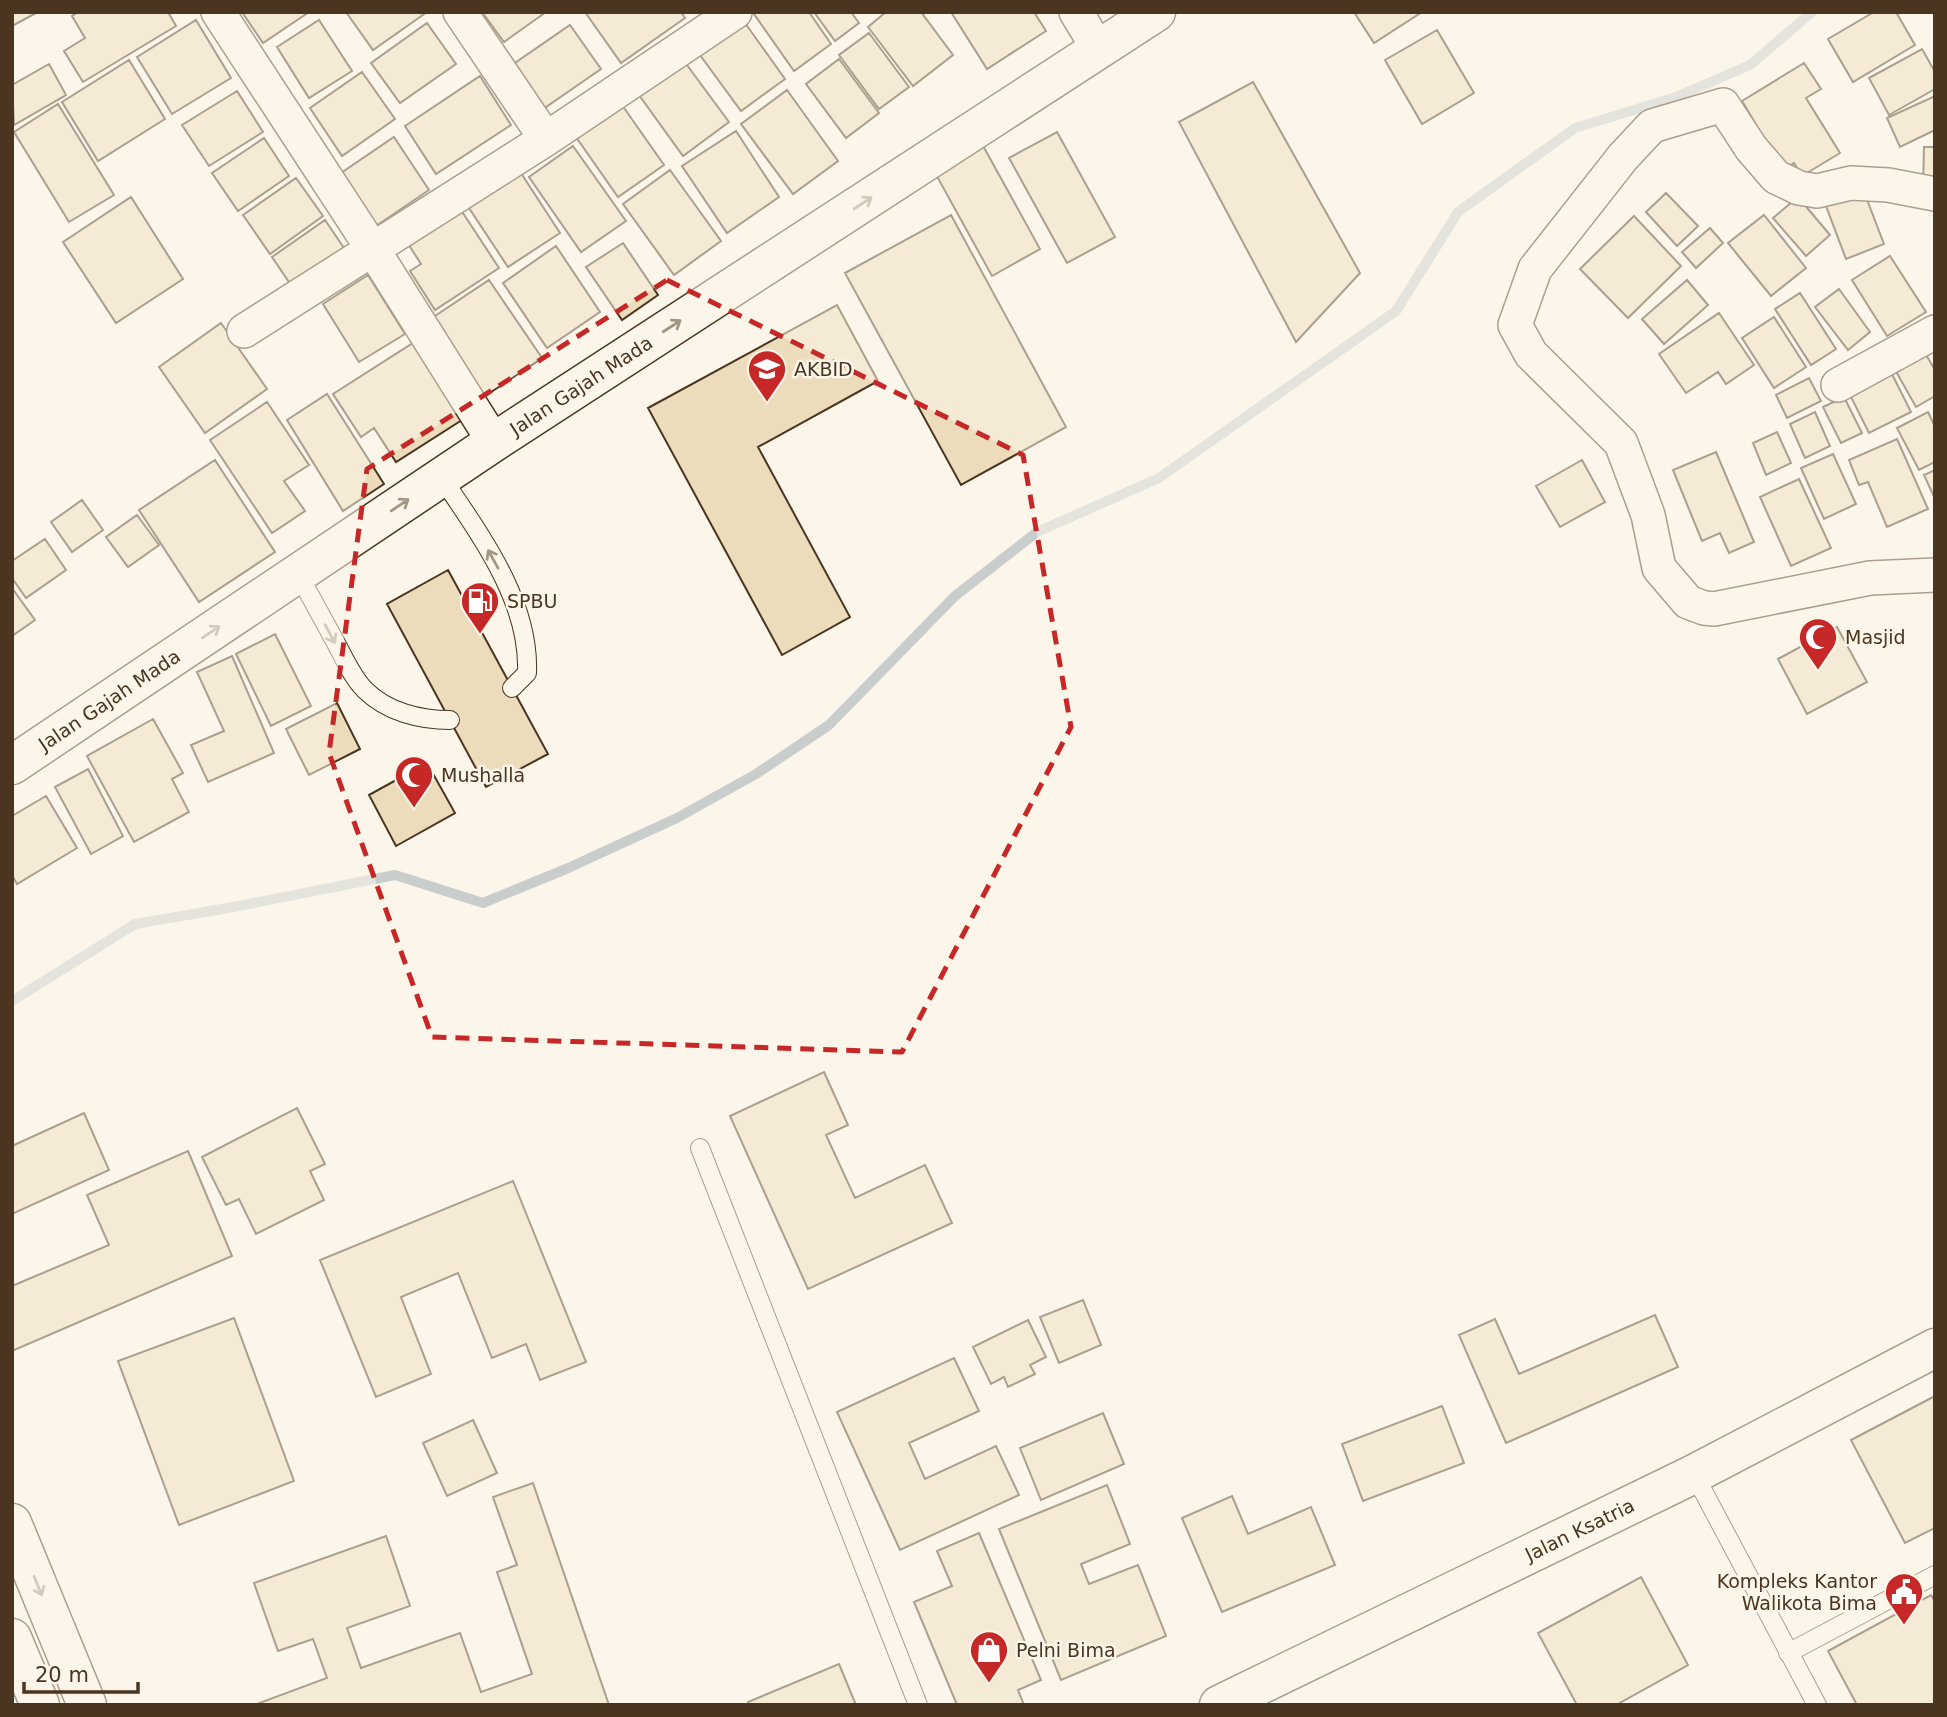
<svg xmlns="http://www.w3.org/2000/svg" width="1947" height="1717" font-family="'DejaVu Sans',sans-serif">
<style>
.lines{fill:none;stroke-linecap:round;stroke-linejoin:round}
.stream{stroke:#c9cecd;stroke-width:10}
.building{fill:#ecdcbc;stroke:#4a3520;stroke-width:2}
.lane-casing{stroke:#4a3520;stroke-width:20}
.street-casing{stroke:#4a3520;stroke-width:36}
.secondary-casing{stroke:#4a3520;stroke-width:41}
.lane{stroke:#fbf6e9;stroke-width:18}
.street{stroke:#fbf6e9;stroke-width:33}
.secondary{stroke:#fbf6e9;stroke-width:38}
.oneway{stroke:#a29684}
.marked{fill:none;stroke:#c62828;stroke-width:5;stroke-dasharray:14 9;stroke-linejoin:round}
.labels{text-anchor:middle;stroke-width:5;stroke-linejoin:round;paint-order:stroke}
.poi-label{font-size:19px;fill:#4a3520;stroke:#fbf6e9;text-anchor:start}
.street-label{font-size:19px;fill:#4a3520;stroke:#fbf6e9}
</style>
<rect width="100%" height="100%" fill="#fbf6e9"/>
<g class="lines">
<path class="stream" d="M12 1001 135 924 239 906 395 875 483 903 566 869 677 818 756 774 829 725 955 596 1037 532 1159 478 1396 311 1458 212 1575 128 1676 97 1750 65 1812 12"/>
</g>
<path class="building" d="M12 12H38L12 26Z
M78 12H168L176 26 83 82 64 51 85 38 72 16Z
M242 12H309L263 43Z
M346 12H427L373 50Z
M482 12H546L504 42Z
M585 12H681L685 18 621 63Z
M757 12H809L831 44 794 71 754 14Z
M814 12H851L859 23 835 41Z
M886 12H921L953 55 913 86 868 27Z
M951 12H1034L1046 31 987 69Z
M1354 12H1422L1374 43Z
M1874 12H1896L1915 45 1853 82 1828 39Z
M196 20 231 78 172 114 137 57Z
M319 20 352 71 309 98 277 47Z
M427 23 456 64 400 103 371 63Z
M745 23 785 79 741 111 700 55Z
M570 25 601 69 543 109 512 65Z
M1437 30 1474 93 1422 124 1385 60Z
M869 33 909 87 879 109 839 55Z
M1922 49 1935 72V89L1889 115 1869 78Z
M839 59 879 113 846 138 806 84Z
M129 60 165 119 98 161 62 102Z
M684 61 729 122 683 156 639 95Z
M1804 63 1821 89 1806 98 1840 153 1802 176 1794 163 1783 170 1742 101Z
M49 64 66 95 14 125 12 85Z
M362 72 395 119 342 156 310 108Z
M480 76 511 125 436 174 405 126Z
M1253 82 1360 273 1296 342 1179 122Z
M787 90 838 161 793 194 741 124Z
M237 91 263 132 209 166 182 125Z
M1935 96V130L1900 147 1887 118Z
M58 104 114 195 69 222 14 132Z
M622 105 664 165 618 197 576 137Z
M736 131 779 197 727 233 682 166Z
M1057 132 1115 237 1067 263 1009 158Z
M394 137 429 190 376 226 341 173Z
M264 138 289 176 238 211 212 173Z
M982 144 1040 249 992 276 934 171Z
M573 146 626 221 581 252 529 177Z
M1924 147H1935V187L1923 186Z
M519 170 560 233 508 267 467 205Z
M670 170 721 241 674 275 623 204Z
M296 178 323 216 270 254 243 215Z
M1864 192 1884 244 1846 259 1826 206Z
M1666 193 1698 226 1677 246 1646 212Z
M131 197 183 279 116 323 63 242Z
M1798 197 1830 235 1806 256 1773 218Z
M459 207 499 268 435 310 410 271 421 264 407 242Z
M951 215 1066 427 961 485 845 273Z
M1764 215 1806 268 1771 296 1728 243Z
M1634 216 1681 266 1628 318 1580 269Z
M325 220 344 248 291 285 272 257Z
M1710 228 1723 243 1696 268 1682 252Z
M623 243 658 295 622 320 586 267Z
M556 246 600 312 547 348 503 283Z
M1890 256 1926 312 1887 336 1852 280Z
M368 275 405 334 359 362 323 304Z
M489 280 542 358 485 396 432 318Z
M1687 280 1708 305 1664 344 1642 319Z
M1839 289 1870 332 1848 350 1815 307Z
M1800 293 1836 349 1811 365 1775 309Z
M837 305 878 381 758 447 850 617 782 655 648 408Z
M1719 313 1754 365 1726 384 1718 372 1686 393 1659 354Z
M1774 317 1806 367 1774 388 1742 338Z
M221 323 267 389 205 433 159 367Z
M413 343 462 420 396 462 374 428 361 437 333 394Z
M1922 348 1935 370V396L1916 407 1893 366Z
M1889 368 1911 412 1869 433 1847 389Z
M1809 378 1821 401 1787 418 1776 395Z
M327 394 384 484 343 511 287 420Z
M1844 397 1862 433 1841 443 1823 407Z
M267 402 309 465 284 481 305 511 272 533 210 440Z
M1815 412 1830 446 1805 458 1790 424Z
M1928 412 1935 427V462L1919 470 1897 428Z
M1777 432 1791 463 1766 475 1753 443Z
M1897 439 1928 509 1887 527 1868 482 1859 485 1849 460Z
M1716 452 1754 542 1729 553 1720 533 1702 541 1673 470Z
M1833 454 1856 504 1824 519 1801 468Z
M215 460 275 552 199 602 139 510Z
M1582 460 1605 502 1560 527 1536 486Z
M1935 470V499L1924 475Z
M1799 479 1831 548 1791 566 1760 497Z
M82 500 103 530 72 552 51 522Z
M137 515 159 545 128 567 106 537Z
M45 539 66 570 26 598 12 578V561Z
M448 570 548 754 486 787 387 604Z
M12 588 35 620 12 636Z
M1837 627 1867 682 1807 714 1778 659Z
M275 634 311 706 271 726 236 654Z
M232 656 274 753 208 782 191 745 224 731 197 672Z
M337 703 360 749 309 775 286 729Z
M153 719 183 773 172 779 189 812 134 842 87 756Z
M427 763 455 813 396 846 369 795Z
M88 769 123 836 91 854 55 787Z
M46 796 77 848 17 884 12 875V816Z
M824 1072 848 1125 826 1135 855 1198 925 1165 952 1223 808 1289 730 1116Z
M297 1108 325 1164 310 1171 324 1200 256 1234 239 1199 226 1205 202 1157Z
M84 1113 109 1170 12 1214V1146Z
M188 1151 232 1256 12 1351V1286L109 1245 87 1195Z
M513 1181 586 1362 540 1380 526 1344 492 1358 458 1273 401 1297 431 1374 376 1397 320 1260Z
M1083 1300 1101 1345 1059 1363 1040 1317Z
M1655 1315 1678 1367 1506 1443 1459 1335 1495 1319 1519 1374Z
M234 1318 294 1481 179 1525 118 1361Z
M1028 1320 1046 1357 1030 1365 1035 1374 1008 1387 1004 1377 991 1384 973 1347Z
M954 1358 979 1411 909 1443 925 1479 996 1446 1019 1495 900 1550 837 1412Z
M1935 1396V1528L1905 1543 1851 1440Z
M1442 1406 1464 1463 1363 1501 1342 1444Z
M1103 1413 1124 1464 1041 1500 1020 1448Z
M473 1420 497 1473 447 1496 423 1443Z
M533 1483 609 1705H254L327 1678 313 1639 278 1651 254 1583 386 1536 410 1606 347 1628 361 1668 460 1633 481 1692 532 1674 497 1572 517 1565 493 1497Z
M1107 1485 1130 1544 1081 1564 1089 1584 1138 1565 1166 1636 1061 1680 999 1529Z
M1232 1496 1248 1534 1311 1507 1335 1565 1222 1612 1182 1518Z
M979 1533 1041 1680 1018 1690 1024 1705H957L914 1602 952 1586 937 1551Z
M1641 1577 1688 1665 1616 1705H1577L1538 1633Z
M1931 1595 1935 1602V1705H1857L1828 1651Z
M839 1664 856 1705H750L748 1702Z"/>
<g class="lines">
<g class="lane-casing">
<path id="lane" d="M442 478C480 535 530 601 527 673L512 688
M298 574C311 597 324 621 337 645 345 660 353 678 365 690 387 712 420 720 450 720
M700 1148 918 1705
M1694 1474 1817 1705
M1788 1653 1935 1575"/>
</g>
<g class="street-casing">
<path id="street" d="M218 12 372 248 494 442
M460 12 546 139
M1076 12 1099 50
M1935 194 1888 185 1851 183 1817 191 1799 188 1776 177 1751 148 1723 105 1652 126 1623 157 1535 269 1515 325 1531 354 1621 443 1648 515 1659 568 1688 602 1704 608 1714 609 1870 578 1935 575
M244 331 546 139 735 12
M1838 385 1935 332"/>
</g>
<g class="secondary-casing">
<g id="secondary">
<path id="s1" d="M12 765 494 442 1156 12"/>
<path d="M12 1523 87 1705"/>
<path d="M12 1638 40 1705"/>
<path id="s2" d="M1219 1705 1694 1474 1935 1348"/>
</g>
</g>
<use href="#lane" class="lane"/>
<use href="#street" class="street"/>
<use href="#secondary" class="secondary"/>
</g>
<defs><path id="oneway-shaft" d="M-6 0H5M1.5-3L5.5 0L1.5 3" fill="none" stroke-width="1.6" stroke-linecap="round" stroke-linejoin="round" transform="scale(1.75)"/></defs>
<g class="oneway">
<use href="#oneway-shaft" transform="translate(863 203) rotate(-33)"/>
<use href="#oneway-shaft" transform="translate(672 326) rotate(-33)"/>
<use href="#oneway-shaft" transform="translate(400 505) rotate(-34)"/>
<use href="#oneway-shaft" transform="translate(493 559) rotate(-119)"/>
<use href="#oneway-shaft" transform="translate(211 632) rotate(-34)"/>
<use href="#oneway-shaft" transform="translate(330 634) rotate(62)"/>
<use href="#oneway-shaft" transform="translate(38 1586) rotate(68)"/>
</g>
<path d="M0 0H1947V1717H0ZM667 280 1023 455 1071 727 902 1052 432 1037 329 753 367 469Z" fill="#fbf6e9" fill-opacity=".55" fill-rule="evenodd"/>
<path class="marked" d="M667 280 1023 455 1071 727 902 1052 432 1037 329 753 367 469Z"/>
<defs>
<g id="university-pin" transform="scale(2.0125)"><path d="M0 17L-7.5 6A9.5 9.5 0 1 1 7.5 6Z" fill="#c62828" stroke="#fbf6e9"/><path d="M0-5L7-2L0 1L-7-2ZM-4 1L0 2.5L4 1V4Q0 6-4 4Z" fill="#fff"/></g>
<g id="fuel-pin" transform="scale(2.0125)"><path d="M0 17L-7.5 6A9.5 9.5 0 1 1 7.5 6Z" fill="#c62828" stroke="#fbf6e9"/><path d="M-5.5-6h7V0h2V4h1.3V-2.5L3-4.5l.8-.8L6-3V5H2.5V1h-1V6h-7ZM-4.2-4.7v3.2H.2V-4.7Z" fill="#fff"/></g>
<g id="mosque-pin" transform="scale(2.0125)"><path d="M0 17L-7.5 6A9.5 9.5 0 1 1 7.5 6Z" fill="#c62828" stroke="#fbf6e9"/><path d="M3.5-4.9A6 6 0 1 0 3.5 4.9A5 5 0 1 1 3.5-4.9Z" fill="#fff"/></g>
<g id="civic-pin" transform="scale(2.0125)"><path d="M0 17L-7.5 6A9.5 9.5 0 1 1 7.5 6Z" fill="#c62828" stroke="#fbf6e9"/><path d="M-.6-6.5H3V-4.5H.6V-3L4-1V1h2V6H-6V1h2V-1L-.6-3ZM-1.2 2.5V6h2.4V2.5Z" fill="#fff"/></g>
<g id="shop-pin" transform="scale(2.0125)"><path d="M0 17L-7.5 6A9.5 9.5 0 1 1 7.5 6Z" fill="#c62828" stroke="#fbf6e9"/><path d="M-5-2.5h2.3a2.7 3.5 0 0 1 5.4 0H5L5.5 6h-11ZM-1.5-2.5h3a1.5 2.3 0 0 0-3 0Z" fill="#fff"/></g>
</defs>
<g fill-rule="evenodd">
<use href="#university-pin" x="767" y="369"/>
<use href="#fuel-pin" x="480" y="601"/>
<use href="#mosque-pin" x="1818" y="637"/>
<use href="#mosque-pin" x="414" y="775"/>
<use href="#civic-pin" x="1904" y="1592"/>
<use href="#shop-pin" x="989" y="1650"/>
</g>
<g class="labels">
<g class="poi-label">
<text x="794" y="376">AKBID</text>
<text x="507" y="608">SPBU</text>
<text x="1845" y="644">Masjid</text>
<text x="441" y="782">Mushalla</text>
<text x="1877" y="1588" text-anchor="end">Kompleks Kantor<tspan x="1877" dy="22">Walikota Bima</tspan></text>
<text x="1016" y="1657">Pelni Bima</text>
</g>
<g class="street-label">
<text dy="7" stroke="none"><textPath href="#s1" startOffset="684">Jalan Gajah Mada</textPath></text>
<text dy="7" stroke="none"><textPath href="#s1" startOffset="117">Jalan Gajah Mada</textPath></text>
<text dy="7" stroke="none"><textPath href="#s2" startOffset="401">Jalan Ksatria</textPath></text>
</g>
</g>
<rect width="1947" height="1717" fill="none" stroke="#4a3520" stroke-width="28"/>
<path d="M24 1682v10h114v-10" fill="none" stroke="#4a3520" stroke-width="3.5"/>
<text x="35" y="1682" font-size="21" fill="#4a3520" stroke="#fbf6e9" stroke-width="5" paint-order="stroke">20 m</text>
</svg>
